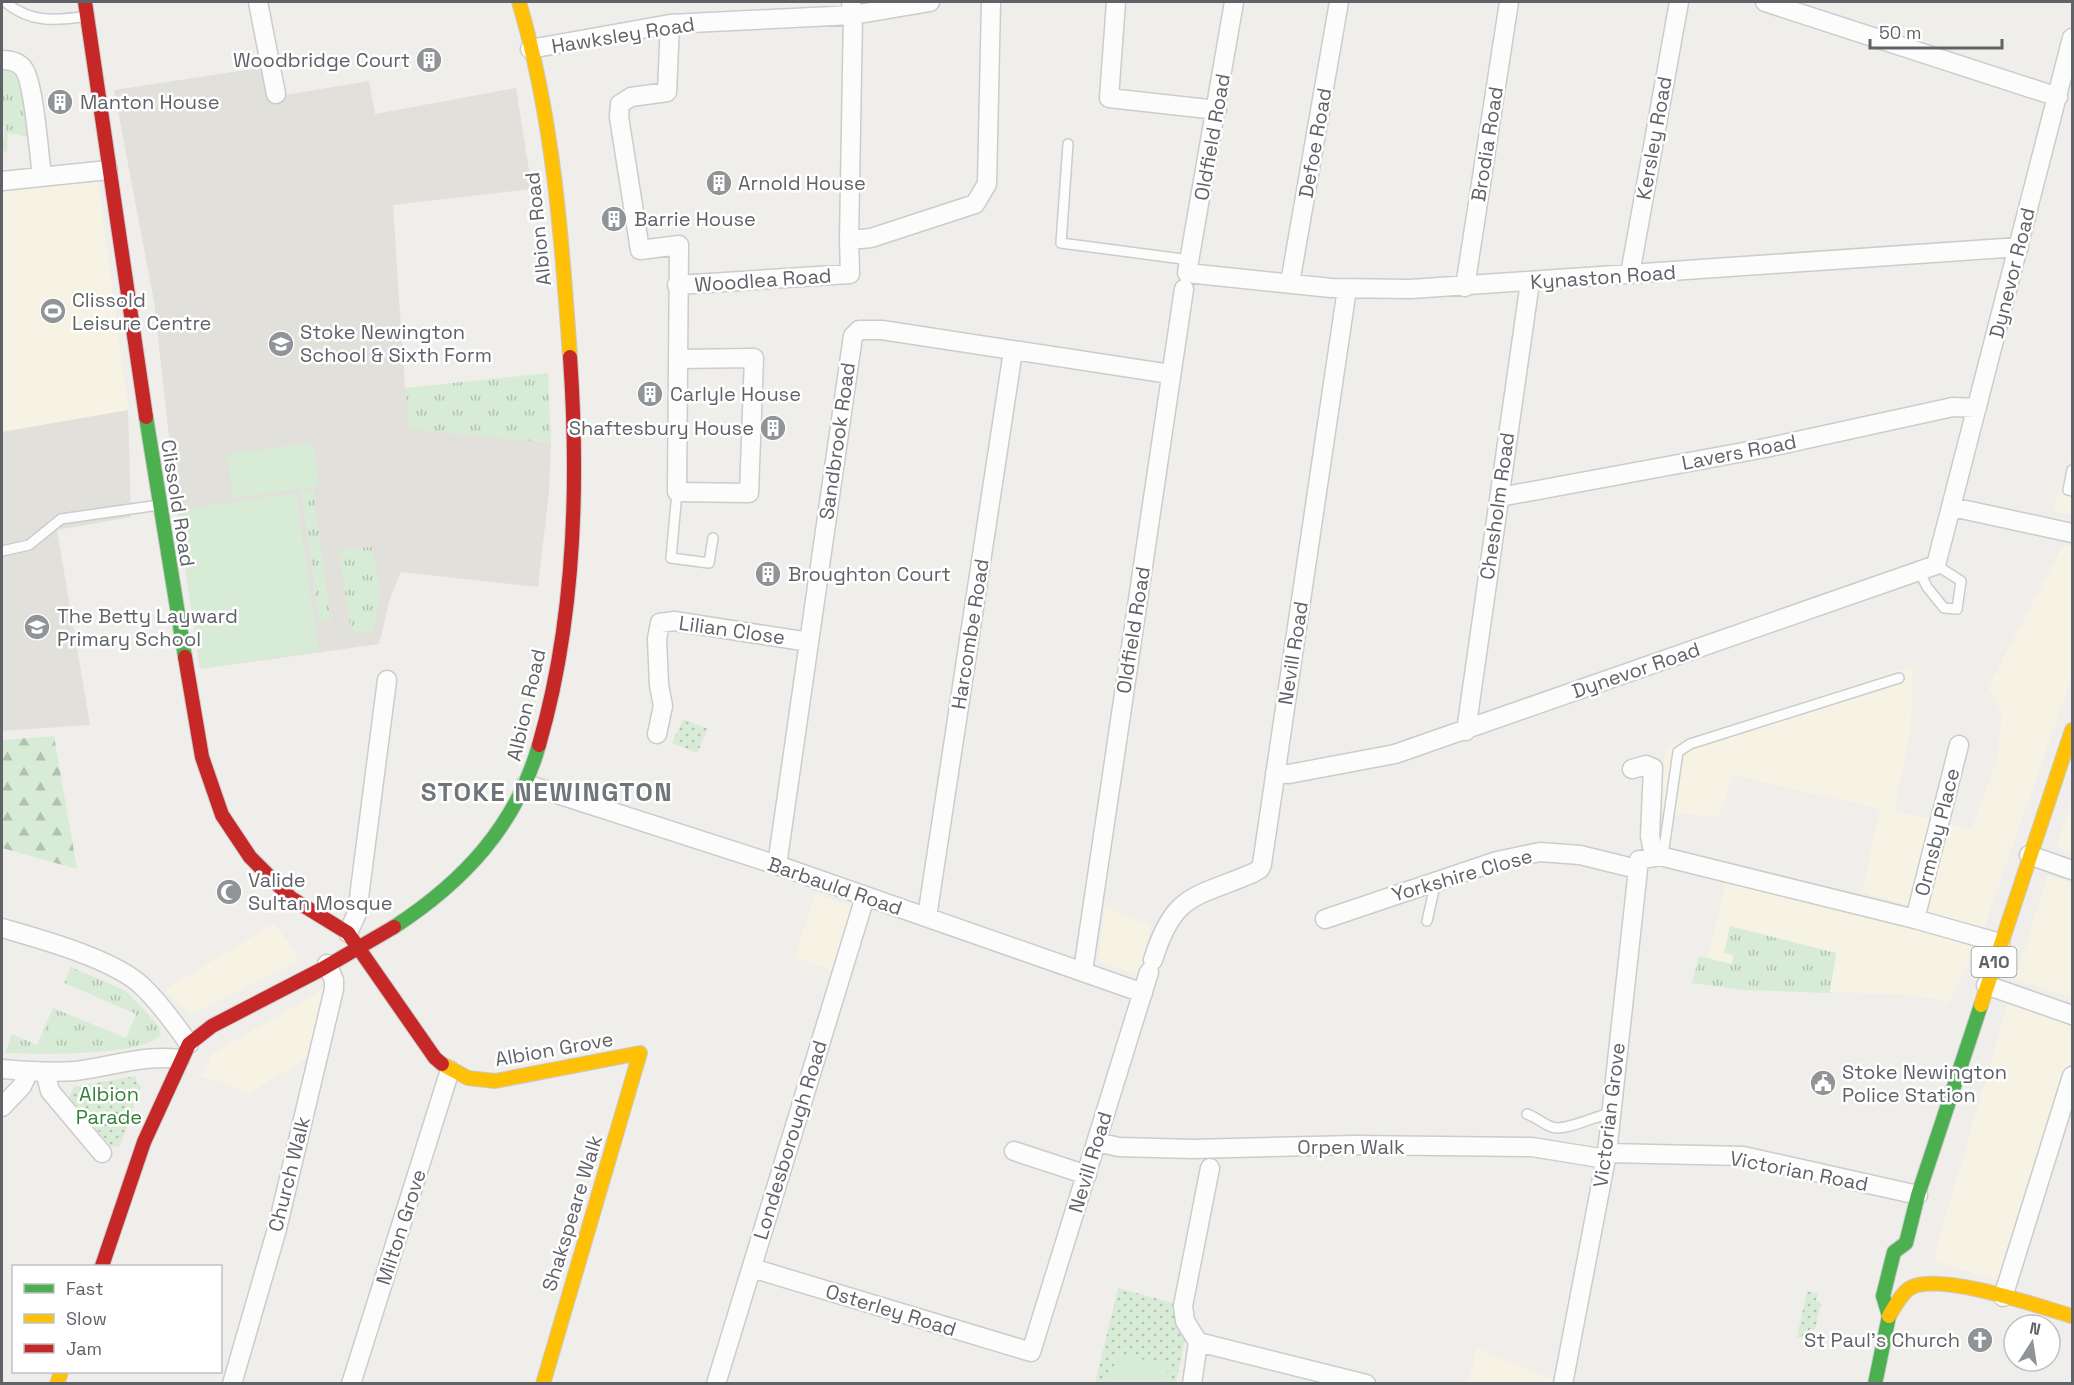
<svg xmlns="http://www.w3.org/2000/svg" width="2074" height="1385" font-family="'Space Grotesk',sans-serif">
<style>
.commercial{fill:#f7f3e4}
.education{fill:#e2e0da}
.grass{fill:url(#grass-tufts)}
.forest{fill:url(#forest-firs)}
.park{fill:url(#park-dots)}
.garden{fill:#d8ebd6}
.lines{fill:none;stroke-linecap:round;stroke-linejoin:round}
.lane-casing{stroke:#cbcccc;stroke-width:12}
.street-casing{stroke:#cbcccc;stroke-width:21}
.fast-casing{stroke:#cacacb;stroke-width:16}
.slow-casing{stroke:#cacacb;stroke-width:16}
.jam-casing{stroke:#cacacb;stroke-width:16}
.lane{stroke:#fdfcfc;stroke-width:9}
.street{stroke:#fdfcfc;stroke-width:18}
.fast{stroke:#4caf50;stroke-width:14}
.slow{stroke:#ffc107;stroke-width:14}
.jam{stroke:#c62828;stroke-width:14}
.labels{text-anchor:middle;stroke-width:5;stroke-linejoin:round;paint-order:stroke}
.shield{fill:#fff;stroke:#8f9295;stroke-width:1.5}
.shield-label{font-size:18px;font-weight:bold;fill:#5f6368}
.street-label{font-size:20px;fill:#5f6368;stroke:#fff}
.poi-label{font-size:20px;fill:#5f6368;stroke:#fff;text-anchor:start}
.park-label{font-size:20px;fill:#348238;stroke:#fff}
.district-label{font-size:26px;font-weight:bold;letter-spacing:1.5px;fill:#70757a;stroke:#fff}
</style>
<defs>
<pattern id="grass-tufts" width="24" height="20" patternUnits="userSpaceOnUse" patternTransform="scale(1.5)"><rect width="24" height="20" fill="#d8ebd6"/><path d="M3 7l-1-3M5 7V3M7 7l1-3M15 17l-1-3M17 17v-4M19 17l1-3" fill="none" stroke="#b2c2b1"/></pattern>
<pattern id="forest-firs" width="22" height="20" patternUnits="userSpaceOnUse" patternTransform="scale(1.5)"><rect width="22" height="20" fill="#d8ebd6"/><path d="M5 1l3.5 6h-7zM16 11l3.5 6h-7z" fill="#b2c2b1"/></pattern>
<pattern id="park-dots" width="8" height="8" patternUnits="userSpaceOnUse" patternTransform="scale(1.5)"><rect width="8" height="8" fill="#d8ebd6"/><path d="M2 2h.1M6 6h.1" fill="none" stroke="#b2c2b1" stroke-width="1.8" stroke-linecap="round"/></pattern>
</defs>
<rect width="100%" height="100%" fill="#efeeea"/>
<path class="commercial" d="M96 166 128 410 2 432V183Z
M2072 454V515L2053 511Z
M2063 546H2072V676L1984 928 1862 892 1880 809 1733 775 1719 817 1657 811 1666 747 1912 666 1911 727 1894 811 1972 829 1997 759 2002 713 1988 687Z
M2072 801V853L2056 847Z
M2048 875 2072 883V998L2015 979Z
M1726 883 1928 931 1976 949 1948 1004 1937 999 1900 994 1744 990 1704 976Z
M815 894 852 906 832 970 795 957Z
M1105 907 1151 926 1139 975 1098 961Z
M275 923 296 954 298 962 191 1014 164 990Z
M325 988 327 993 308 1057 250 1093 201 1076 213 1054Z
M2008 1003 2072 1023V1054L2015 1285 1937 1262 1935 1253Z
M1477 1348 1561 1383 1468 1384Z"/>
<path class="education" d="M266 67 285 95 369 81 375 114 516 88 532 189 393 205 405 388 410 428 551 443 549 492 538 587 401 572 390 598 379 644 200 669 177 510 154 301 114 90Z
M128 410 131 517 57 530 90 725 2 731V432Z"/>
<path class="grass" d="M2 66 18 74 22 86 29 137 8 133 7 152 2 150 5 127 2 125Z
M548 373 551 443 410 429 405 388Z
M313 489 331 620 319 621 301 491Z
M372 547 381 592 373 632 351 631 339 550Z
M1730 926 1836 953 1830 993 1744 990 1692 983 1699 956 1732 964 1733 955 1724 953Z
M71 967 126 991 158 1025 161 1035C142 1057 36 1054 5 1053L12 1034 37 1045 53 1008 126 1038 136 1014 64 983Z"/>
<path class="forest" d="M54 736 77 869 2 848V740Z"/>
<path class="park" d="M683 719 708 729 697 753 672 743Z
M136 1076 137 1083 141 1086 120 1146 112 1147 69 1097 74 1087Z
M1118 1288 1173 1303 1185 1339 1176 1383 1095 1384Z
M1807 1291 1818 1294 1816 1301 1821 1302 1815 1330 1810 1329 1807 1339 1797 1337Z"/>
<path class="garden" d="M313 443 319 486 234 498 227 454Z
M296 493 319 651 200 669 177 510Z
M1117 1354 1169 1365 1165 1383H1110Z"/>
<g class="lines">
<g class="lane-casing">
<path id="lane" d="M5 2C30 23 56 21 87 16
M1068 144 1061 243 1190 260
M2072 470 2068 490 2072 491
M677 492 671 558 709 563 713 538
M2 551 29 545 61 519 159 505
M1920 573 1927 587 1944 608 1957 609 1961 581 1936 565
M1660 856 1664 848 1678 752 1690 744 1899 678
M1427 921 1436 881
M1527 1114C1536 1117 1543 1124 1552 1127 1564 1132 1595 1116 1611 1113"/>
</g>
<g class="street-casing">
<path id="street" d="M258 2 276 94
M1116 2 1109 98 1217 110
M1234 2 1187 273 1331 288 1411 289 2019 247
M1765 2 2058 97
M670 24 667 92 631 97 620 104 619 117 640 250 679 245 677 492 749 493 754 358 678 359
M530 49 670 24 853 15 930 2
M2 60C9 60 18 62 23 68 34 80 39 156 42 176
M2 181 108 170
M849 240 871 238 975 204 987 184 991 2
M1630 274 1679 2
M1290 283 1339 2
M677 285 850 274 849 240 853 15 851 2
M1465 287 1509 2
M1500 497 1765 448 1953 407 1977 408
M1952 507 2072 533
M1466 731 1530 282
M657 734 663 706 659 685 657 639 660 623 674 621 809 642
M1632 769 1646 765 1653 768 1650 836 1654 856
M1275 773 1289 774 1395 754 1936 565 2072 38
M526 784 777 865 1143 993
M2029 855 2072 870
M777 865 853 336 859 330H882L1170 374
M927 917 1013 351
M1325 919 1497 861 1540 852 1580 855 1637 869
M1915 919 1959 745
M2 928C40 939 114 959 142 986 160 1003 175 1024 189 1044
M348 933 357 913 387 680
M1153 960C1174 892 1195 898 1253 873L1260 869 1262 864 1347 289
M1083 971 1184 289
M1986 985 2072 1015
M2 1069C26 1071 50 1073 75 1071 110 1067 145 1054 180 1059
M45 1072 50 1091 102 1153
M2 1107 22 1086 29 1071
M1096 1142 1119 1147 1192 1149 1354 1145 1532 1147 1606 1159
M1014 1151 1087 1175
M1607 1153 1743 1156 1918 1195
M752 1268 1031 1352 1149 972
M2003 1297 2072 1076
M1198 1342 1366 1384
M232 1384 277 1229 334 989V980L327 964
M351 1384 450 1070
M716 1384 865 897
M1192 1384 1198 1342 1185 1321 1183 1306 1210 1168
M1563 1384 1607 1153 1639 860 1660 856 1915 919 2000 943"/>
</g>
<g class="fast-casing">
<path id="fast" d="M146 417 185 657
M394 927C463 882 516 826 539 745
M1875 1384 1889 1316 1883 1296 1894 1252 1906 1243 1918 1195 1981 1005"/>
</g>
<g class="slow-casing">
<path id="slow" d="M519 2C553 116 562 239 570 357
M1981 1005 2072 730
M442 1064 468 1078 495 1081 640 1053 543 1384
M1889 1316C1895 1306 1902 1292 1912 1287 1943 1273 2038 1306 2072 1316
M57 1384 61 1372"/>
</g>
<g class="jam-casing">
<path id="jam" d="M85 2 146 417
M185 657 202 757 222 815 250 857 291 898 348 933 435 1058 442 1064
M539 745C575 621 579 485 570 357
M102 1266 144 1142 189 1044 212 1026 322 969 394 927"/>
</g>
<use href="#lane" class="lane"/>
<use href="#street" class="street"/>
<use href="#fast" class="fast"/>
<use href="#slow" class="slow"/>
<use href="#jam" class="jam"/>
</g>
<defs>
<g id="building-disc" transform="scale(1.35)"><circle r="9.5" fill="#919496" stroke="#fff"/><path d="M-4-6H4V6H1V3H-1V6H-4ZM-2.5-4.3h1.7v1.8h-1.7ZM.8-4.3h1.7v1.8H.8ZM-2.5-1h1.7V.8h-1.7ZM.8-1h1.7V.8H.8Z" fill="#fff"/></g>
<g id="stadium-disc" transform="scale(1.35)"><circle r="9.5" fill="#919496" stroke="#fff"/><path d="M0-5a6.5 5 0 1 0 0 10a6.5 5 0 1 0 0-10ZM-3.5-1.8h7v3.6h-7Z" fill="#fff"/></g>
<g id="school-disc" transform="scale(1.35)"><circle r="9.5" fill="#919496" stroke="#fff"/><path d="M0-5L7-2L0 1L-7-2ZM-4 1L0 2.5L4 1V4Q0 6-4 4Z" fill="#fff"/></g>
<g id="mosque-disc" transform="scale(1.35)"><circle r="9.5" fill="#919496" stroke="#fff"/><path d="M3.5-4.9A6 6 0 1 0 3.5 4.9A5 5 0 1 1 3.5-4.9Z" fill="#fff"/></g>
<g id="civic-disc" transform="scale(1.35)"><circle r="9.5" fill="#919496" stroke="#fff"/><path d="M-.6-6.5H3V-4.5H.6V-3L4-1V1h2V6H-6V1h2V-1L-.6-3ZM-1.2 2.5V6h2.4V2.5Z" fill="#fff"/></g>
<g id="church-disc" transform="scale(1.35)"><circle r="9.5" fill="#919496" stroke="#fff"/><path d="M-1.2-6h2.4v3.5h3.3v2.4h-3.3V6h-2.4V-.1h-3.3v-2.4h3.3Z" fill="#fff"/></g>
</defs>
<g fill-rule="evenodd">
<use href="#building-disc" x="429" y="60"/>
<use href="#building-disc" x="60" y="102"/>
<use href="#building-disc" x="719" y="183"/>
<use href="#building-disc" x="614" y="219"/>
<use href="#stadium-disc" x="53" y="311"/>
<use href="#school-disc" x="281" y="344"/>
<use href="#building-disc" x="650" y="394"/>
<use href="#building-disc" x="773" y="428"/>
<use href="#building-disc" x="768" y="574"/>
<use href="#school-disc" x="37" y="627"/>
<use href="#mosque-disc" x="229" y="892"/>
<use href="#civic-disc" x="1823" y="1083"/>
<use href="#church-disc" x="1980" y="1340"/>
</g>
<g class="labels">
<rect class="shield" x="1971.5" y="947" width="45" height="30" rx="4.5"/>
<g class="shield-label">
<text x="1994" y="968">A10</text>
</g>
<g class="street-label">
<text transform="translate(623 35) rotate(-9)" y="7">Hawksley Road</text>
<text transform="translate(1212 137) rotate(-80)" y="7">Oldfield Road</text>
<text transform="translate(1654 138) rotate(-80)" y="7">Kersley Road</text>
<text transform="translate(1315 143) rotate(-80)" y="7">Defoe Road</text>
<text transform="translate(1487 144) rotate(-81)" y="7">Brodia Road</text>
<text transform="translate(538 229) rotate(-96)" y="7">Albion Road</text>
<text transform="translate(2012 273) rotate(-76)" y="7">Dynevor Road</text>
<text transform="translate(1603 277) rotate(-4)" y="7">Kynaston Road</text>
<text transform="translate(763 280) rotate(-4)" y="7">Woodlea Road</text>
<text transform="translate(837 441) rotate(-82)" y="7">Sandbrook Road</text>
<text transform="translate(1739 452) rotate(-11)" y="7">Lavers Road</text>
<text transform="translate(178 503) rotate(81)" y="7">Clissold Road</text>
<text transform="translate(1497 506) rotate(-82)" y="7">Chesholm Road</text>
<text transform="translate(732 630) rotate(8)" y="7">Lilian Close</text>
<text transform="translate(1133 630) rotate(-81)" y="7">Oldfield Road</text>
<text transform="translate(970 634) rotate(-81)" y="7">Harcombe Road</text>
<text transform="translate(1293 653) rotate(-81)" y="7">Nevill Road</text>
<text transform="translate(1636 670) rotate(-19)" y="7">Dynevor Road</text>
<text transform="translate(526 705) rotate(-77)" y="7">Albion Road</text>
<text transform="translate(1937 832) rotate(-76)" y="7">Ormsby Place</text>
<text transform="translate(1462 875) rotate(-16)" y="7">Yorkshire Close</text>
<text transform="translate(835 886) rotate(19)" y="7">Barbauld Road</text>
<text transform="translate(554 1049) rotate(-10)" y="7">Albion Grove</text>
<text transform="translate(1609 1115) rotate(-83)" y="7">Victorian Grove</text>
<text transform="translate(790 1140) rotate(-73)" y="7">Londesborough Road</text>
<text x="1351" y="1154">Orpen Walk</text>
<text transform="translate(1090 1162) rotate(-73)" y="7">Nevill Road</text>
<text transform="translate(1799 1171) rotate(11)" y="7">Victorian Road</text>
<text transform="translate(289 1174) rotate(-76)" y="7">Church Walk</text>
<text transform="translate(572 1213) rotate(-73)" y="7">Shakspeare Walk</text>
<text transform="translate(401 1227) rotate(-72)" y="7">Milton Grove</text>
<text transform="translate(891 1310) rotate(17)" y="7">Osterley Road</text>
</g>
<g class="poi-label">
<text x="410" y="67" text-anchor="end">Woodbridge Court</text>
<text x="80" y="109">Manton House</text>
<text x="738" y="190">Arnold House</text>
<text x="634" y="226">Barrie House</text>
<text x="72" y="307">Clissold<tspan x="72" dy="23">Leisure Centre</tspan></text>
<text x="300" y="339">Stoke Newington<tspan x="300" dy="23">School &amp; Sixth Form</tspan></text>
<text x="670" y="401">Carlyle House</text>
<text x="754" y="435" text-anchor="end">Shaftesbury House</text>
<text x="788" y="581">Broughton Court</text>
<text x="57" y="623">The Betty Layward<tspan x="57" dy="23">Primary School</tspan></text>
<text x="248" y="887">Valide<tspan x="248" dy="23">Sultan Mosque</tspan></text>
<text x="1842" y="1079">Stoke Newington<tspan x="1842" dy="23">Police Station</tspan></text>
<text x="1960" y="1347" text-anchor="end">St Paul's Church</text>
</g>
<g class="park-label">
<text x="109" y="1101">Albion<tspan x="109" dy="23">Parade</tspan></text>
</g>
<g class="district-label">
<text x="547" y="801">STOKE NEWINGTON</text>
</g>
</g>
<rect width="2074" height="1385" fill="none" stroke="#5f6368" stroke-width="6"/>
<rect x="12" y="1265" width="210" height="108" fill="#ffffff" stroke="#bfc1c3" stroke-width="1.5"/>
<rect x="24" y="1284" width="30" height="9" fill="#4caf50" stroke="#bfc1c3" stroke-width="1.5"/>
<text x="66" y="1295" font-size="18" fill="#5f6368">Fast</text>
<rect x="24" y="1314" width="30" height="9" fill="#ffc107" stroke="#bfc1c3" stroke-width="1.5"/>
<text x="66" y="1325" font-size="18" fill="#5f6368">Slow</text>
<rect x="24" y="1344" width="30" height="9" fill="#c62828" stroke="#bfc1c3" stroke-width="1.5"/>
<text x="66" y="1355" font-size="18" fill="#5f6368">Jam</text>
<g transform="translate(2032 1343) rotate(12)"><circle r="28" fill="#ffffff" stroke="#bfc1c3" stroke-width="1.5"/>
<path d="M0-4.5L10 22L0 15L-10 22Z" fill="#919496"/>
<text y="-9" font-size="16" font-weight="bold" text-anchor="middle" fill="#5f6368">N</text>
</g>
<path d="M1870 39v9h132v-9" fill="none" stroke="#5f6368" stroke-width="3"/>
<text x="1879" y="39" font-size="18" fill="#5f6368" stroke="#ffffff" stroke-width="4.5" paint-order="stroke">50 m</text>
</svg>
